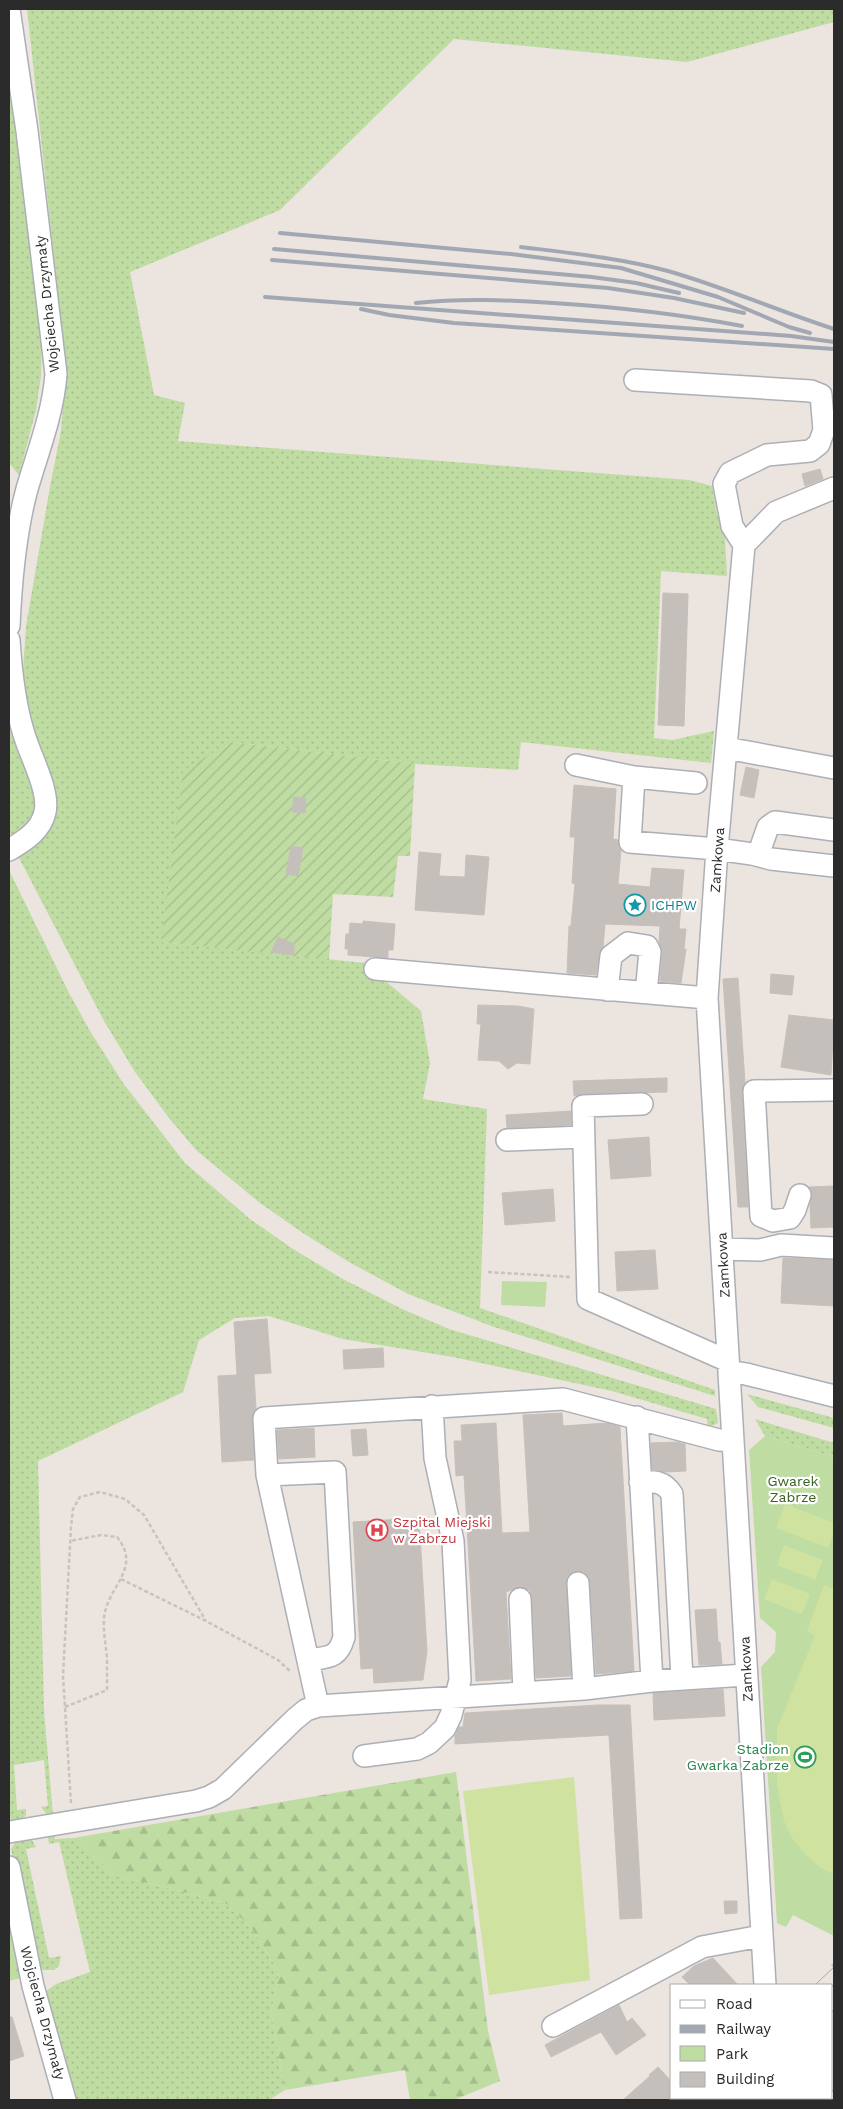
<svg xmlns="http://www.w3.org/2000/svg" width="843" height="2109" font-family="'Work Sans',sans-serif">
<style>
.grass{fill:url(#grass-dots)}
.forest{fill:url(#forest-firs)}
.park{fill:#bfdca2}
.garden{fill:url(#garden-furrows)}
.pitch{fill:#d0e29f}
.building{fill:#c4bfbb;stroke:#c7c0b9}
.lines{fill:none;stroke-linecap:round;stroke-linejoin:round}
.minor-casing{stroke:#acafb6;stroke-width:24}
.path{stroke:#c4c4c4;stroke-width:2.5;stroke-dasharray:4 2.5;stroke-linecap:butt}
.minor{stroke:#fff;stroke-width:21}
.tram{stroke:#a2a8b3;stroke-width:1}
.rail{stroke:#a2a8b3;stroke-width:4}
.labels{text-anchor:middle;stroke-width:4.5;stroke-linejoin:round;paint-order:stroke}
.street-label{font-size:14px;fill:#2b2b2b;stroke:#fff}
.culture-label{font-size:14px;fill:#0d838f;stroke:#fff;text-anchor:start}
.park-label{font-size:14px;fill:#3a6123;stroke:#fff}
.health-label{font-size:14px;fill:#be3a42;stroke:#fff;text-anchor:start}
.leisure-label{font-size:14px;fill:#27864d;stroke:#fff;text-anchor:end}
</style>
<defs>
<pattern id="grass-dots" width="8" height="8" patternUnits="userSpaceOnUse" patternTransform="scale(1.25)"><rect width="8" height="8" fill="#bfdca2"/><path d="M2 2h.1M6 6h.1" fill="none" stroke="#a4bd8c" stroke-width="1.8" stroke-linecap="round"/></pattern>
<pattern id="forest-firs" width="22" height="20" patternUnits="userSpaceOnUse" patternTransform="scale(1.25)"><rect width="22" height="20" fill="#bfdca2"/><path d="M5 1l3.5 6h-7zM16 11l3.5 6h-7z" fill="#a4bd8c"/></pattern>
<pattern id="garden-furrows" width="10" height="10" patternUnits="userSpaceOnUse" patternTransform="scale(1.25)"><rect width="10" height="10" fill="#bfdca2"/><path d="M-1 1l2-2M0 10L10 0M9 11l2-2" fill="none" stroke="#a4bd8c"/></pattern>
</defs>
<rect width="100%" height="100%" fill="#ebe4df"/>
<path class="grass" d="M27 9H834V22L687 62 454 39 280 210 130 272 154 395 185 403 178 441 689 480 712 486 717 514 725 538 727 576 661 571 654 738 672 740 714 731 711 763 521 742 518 770 415 764 230 742 161 942 364 963 421 1011 430 1063 423 1099 487 1109 480 1308 715 1390V1396L494 1327 408 1294 349 1262 303 1233 260 1203 196 1150 169 1118 135 1072 104 1021 17 854 54 810 46 761 29 719 23 671 26 626 50 487 61 431 66 368Z
M9 62 42 332 41 376 36 410 19 475 9 463Z
M9 706 38 802 28 822 12 837 9 831Z
M9 870 68 991 90 1031 123 1083 185 1163 250 1219 293 1249 341 1278 402 1309 449 1329 716 1409 718 1423 708 1428 707 1419 612 1391 453 1357 343 1339 269 1316 235 1318 199 1340 183 1392 38 1461 44 1711 53 1815 48 1816 41 1807 48 1806 44 1760 14 1765 17 1810 26 1809V1815L23 1819 13 1821 9 1817Z
M747 1394 834 1418V1428L758 1407Z
M755 1419 834 1443V1457L765 1436Z
M54 1830 55 1839 73 1838 115 1876 161 1886 227 1904 252 1929 279 1972 271 2013 285 2090 269 2100H74L46 2000V1991L56 1984 90 1972 59 1842 49 1844 48 1835Z
M30 1837 36 1847 26 1849 49 1958 61 1956 59 1966 54 1970H42L38 1964 11 1849 18 1838Z"/>
<path class="forest" d="M456 1772 488 2031 500 2081 454 2100H410L405 2070 285 2090 271 2013 279 1972 252 1929 227 1904 161 1886 115 1876 73 1838Z
M9 1925 21 1978 9 1981Z"/>
<path class="park" d="M502 1281 547 1282 545 1307 501 1305Z
M765 1436 834 1457V1936L793 1915 786 1927 777 1923 761 1667 775 1652 776 1632 760 1618 749 1450Z"/>
<path class="garden" d="M230 742 415 764 410 856H398L393 897 333 894 329 960 161 942 183 771Z"/>
<path class="pitch" d="M785 1504 834 1523V1532L828 1548 776 1528Z
M784 1545 823 1560 815 1580 777 1565Z
M772 1579 810 1594 802 1614 764 1599Z
M824 1585 834 1589V1874L819 1867 804 1853 792 1838 784 1821 777 1785V1729L815 1635 807 1631Z
M574 1777 590 1980 489 1995 463 1791Z"/>
<path class="building" d="M820 469 823 479 805 486 802 474Z
M663 593 688 594 684 726 658 725Z
M746 767 759 770 754 798 740 795Z
M574 785 616 789 613 839 618 840 621 850 618 884 650 887 652 868 684 870 679 929H686L684 949H686L681 983 660 981 662 953 659 942 660 926 605 924 603 947 599 954 596 975 567 973 569 926H571L575 884 572 883 575 837H570Z
M294 797 306 798 305 813 292 812Z
M291 846 303 848 298 876 286 874Z
M419 852 441 854 439 876 465 877 466 855 489 857 484 915 415 910Z
M363 921 395 924 393 950H388V958L348 955V949H345L346 934H349L350 923 363 924Z
M278 937 294 944V955L271 952Z
M771 974 794 976 792 995 770 993Z
M738 978 745 1083 742 1092 748 1207H738L723 979Z
M478 1005 518 1006 534 1009 530 1064 517 1063 508 1069 499 1061 478 1060 481 1024H477Z
M789 1015 834 1020 831 1075 781 1067Z
M667 1078V1092L583 1094 574 1096 573 1081Z
M571 1111V1125L507 1128 506 1115Z
M649 1137 651 1176 611 1179 608 1140Z
M834 1186V1227L811 1228 810 1204 812 1193 809 1187Z
M553 1189 555 1221 505 1225 502 1193Z
M655 1250 658 1289 617 1291 615 1252Z
M783 1258 834 1260V1306L781 1303Z
M267 1319 271 1373 254 1374 256 1409 252 1419 254 1460 222 1462 218 1376 237 1375 234 1322Z
M383 1348 384 1367 344 1369 343 1350Z
M562 1413 563 1426 607 1423 620 1427 634 1671 596 1674 590 1582 589 1577 584 1572 577 1571 567 1577 566 1584 571 1676 536 1678 532 1598 530 1590 519 1587 506 1592 511 1679 476 1681 464 1475 456 1476 454 1441H462L461 1425 496 1423 502 1533 530 1532 523 1415Z
M314 1428 315 1457 279 1459 277 1430Z
M366 1429 368 1455 353 1456 351 1430Z
M677 1442 685 1444 686 1471 665 1472 652 1469 651 1443Z
M419 1518 427 1651 423 1680 374 1683 373 1668 361 1669 353 1522Z
M716 1609 718 1642H720L722 1664 699 1665 695 1610Z
M723 1689 725 1716 654 1720 653 1693Z
M598 1705H630L642 1918 620 1919 609 1735 455 1744V1736L459 1727H463L465 1713Z
M724 1901H737V1913L725 1914Z
M713 1958 738 1985H690L682 1977 694 1966Z
M619 2005 627 2022 632 2018 646 2035 616 2055 601 2032 551 2057 545 2045Z
M9 2017H12L24 2056 9 2061Z
M658 2067 672 2082V2100H623L650 2076 649 2075Z"/>
<g class="lines">
<g class="minor-casing">
<path id="minor" d="M635 380 811 391 821 395 824 430 819 444 810 451 767 455 730 473 724 484 732 526 744 545
M744 545 717 849 707 998 765 1985
M744 545 776 512 834 488
M9 626C11 580 15 533 27 489 38 451 53 414 56 374L27 131 9 9
M9 640C11 670 14 701 23 731 29 754 50 790 45 812 41 831 24 841 9 850
M726 748 834 768
M576 765 634 777
M696 783 634 777 630 842 717 849 752 854 771 859 834 866
M758 855 768 827 775 822 834 830
M375 969 707 998
M607 990 611 956 628 943 647 946 650 952 646 993
M642 1104 583 1106 588 1299 728 1361
M507 1140 583 1137
M800 1195 795 1210 790 1218 773 1221 761 1216 754 1091 834 1090
M722 1249 760 1250 781 1245 834 1248
M729 1371 746 1374 834 1396
M637 1417 652 1681
M267 1475 335 1472 344 1637C338 1659 328 1657 308 1660
M640 1482C654 1481 664 1481 672 1494L682 1679
M578 1583 584 1689
M520 1599 524 1692
M318 1706 267 1475 264 1418 563 1399 719 1440 733 1441
M364 1756 417 1749 429 1743 445 1728 451 1715 460 1680 453 1541 435 1458 432 1406
M9 1832 196 1801 209 1797 223 1789 295 1719 306 1710 318 1706 584 1689 652 1681 746 1675
M9 1867 33 1986 65 2100
M832 2000 834 1997
M553 2026 702 1947 761 1936
M820 2098 826 2100
M712 2100 715 2098"/>
</g>
<path class="path" d="M488 1272 571 1277
M121 1579 206 1621 278 1660 291 1672
M65 1707 107 1690C107 1679 107 1669 107 1658 106 1645 103 1632 104 1619 106 1587 143 1569 117 1537L101 1535 70 1541
M71 1803 63 1676 71 1527 73 1509 80 1497 100 1492 125 1499 144 1515 206 1621
M832 1964 834 1967"/>
<use href="#minor" class="minor"/>
<path class="tram" d="M815 1985 834 1967
M707 2100 710 2098
M718 2100 720 2098"/>
<path class="rail" d="M280 233 511 254 621 268 718 297 789 327 810 333
M521 247C570 253 620 258 668 271 724 287 778 311 834 329
M274 249 592 277 636 283 679 293
M272 260 608 288 674 298 744 313
M265 297 791 336 834 342
M416 303C462 298 507 300 553 303 617 307 679 314 742 326
M361 309 389 315 454 323 834 349"/>
</g>
<defs>
<g id="sight-ring" transform="scale(1.125)"><circle r="9.5" fill="#fff" stroke="#0f9aa8" stroke-width="1.5"/><path d="M0-6L1.8-2.2L6-1.7L2.9 1.2L3.7 5.4L0 3.3L-3.7 5.4L-2.9 1.2L-6-1.7L-1.8-2.2Z" fill="#0f9aa8"/></g>
<g id="hospital-ring" transform="scale(1.125)"><circle r="9.5" fill="#fff" stroke="#e0444e" stroke-width="1.5"/><path d="M-5-5h3v3.5h4V-5h3V5h-3V1.5h-4V5h-3Z" fill="#e0444e"/></g>
<g id="stadium-ring" transform="scale(1.125)"><circle r="9.5" fill="#fff" stroke="#2e9e5b" stroke-width="1.5"/><path d="M0-5a6.5 5 0 1 0 0 10a6.5 5 0 1 0 0-10ZM-3.5-1.8h7v3.6h-7Z" fill="#2e9e5b"/></g>
</defs>
<g fill-rule="evenodd">
<use href="#sight-ring" x="635" y="905"/>
<use href="#hospital-ring" x="377" y="1530"/>
<use href="#stadium-ring" x="805" y="1757"/>
</g>
<g class="labels">
<g class="street-label">
<text transform="translate(47 304) rotate(-96)" y="5">Wojciecha Drzymały</text>
<text transform="translate(717 860) rotate(-86)" y="5">Zamkowa</text>
<text transform="translate(723 1265) rotate(-93)" y="5">Zamkowa</text>
<text transform="translate(746 1669) rotate(-93)" y="5">Zamkowa</text>
<text transform="translate(43 2013) rotate(75)" y="5">Wojciecha Drzymały</text>
</g>
<g class="culture-label">
<text x="651" y="910">ICHPW</text>
</g>
<g class="park-label">
<text x="793" y="1486">Gwarek<tspan x="793" dy="16">Zabrze</tspan></text>
</g>
<g class="health-label">
<text x="393" y="1527">Szpital Miejski<tspan x="393" dy="16">w Zabrzu</tspan></text>
</g>
<g class="leisure-label">
<text x="789" y="1754">Stadion<tspan x="789" dy="16">Gwarka Zabrze</tspan></text>
</g>
</g>
<rect width="843" height="2109" fill="none" stroke="#2b2b2b" stroke-width="20"/>
<rect x="670" y="1984" width="162" height="115" fill="#ffffff" stroke="#aaaaaa"/>
<rect x="680" y="2000" width="25" height="8" fill="#ffffff" stroke="#aaaaaa"/>
<text x="716" y="2009" font-size="15" fill="#2b2b2b">Road</text>
<rect x="680" y="2025" width="25" height="8" fill="#a2a8b3" stroke="#aaaaaa"/>
<text x="716" y="2034" font-size="15" fill="#2b2b2b">Railway</text>
<rect x="680" y="2046" width="25" height="15" fill="#bfdca2" stroke="#aaaaaa"/>
<text x="716" y="2059" font-size="15" fill="#2b2b2b">Park</text>
<rect x="680" y="2072" width="25" height="15" fill="#c4bfbb" stroke="#aaaaaa"/>
<text x="716" y="2084" font-size="15" fill="#2b2b2b">Building</text>
</svg>
